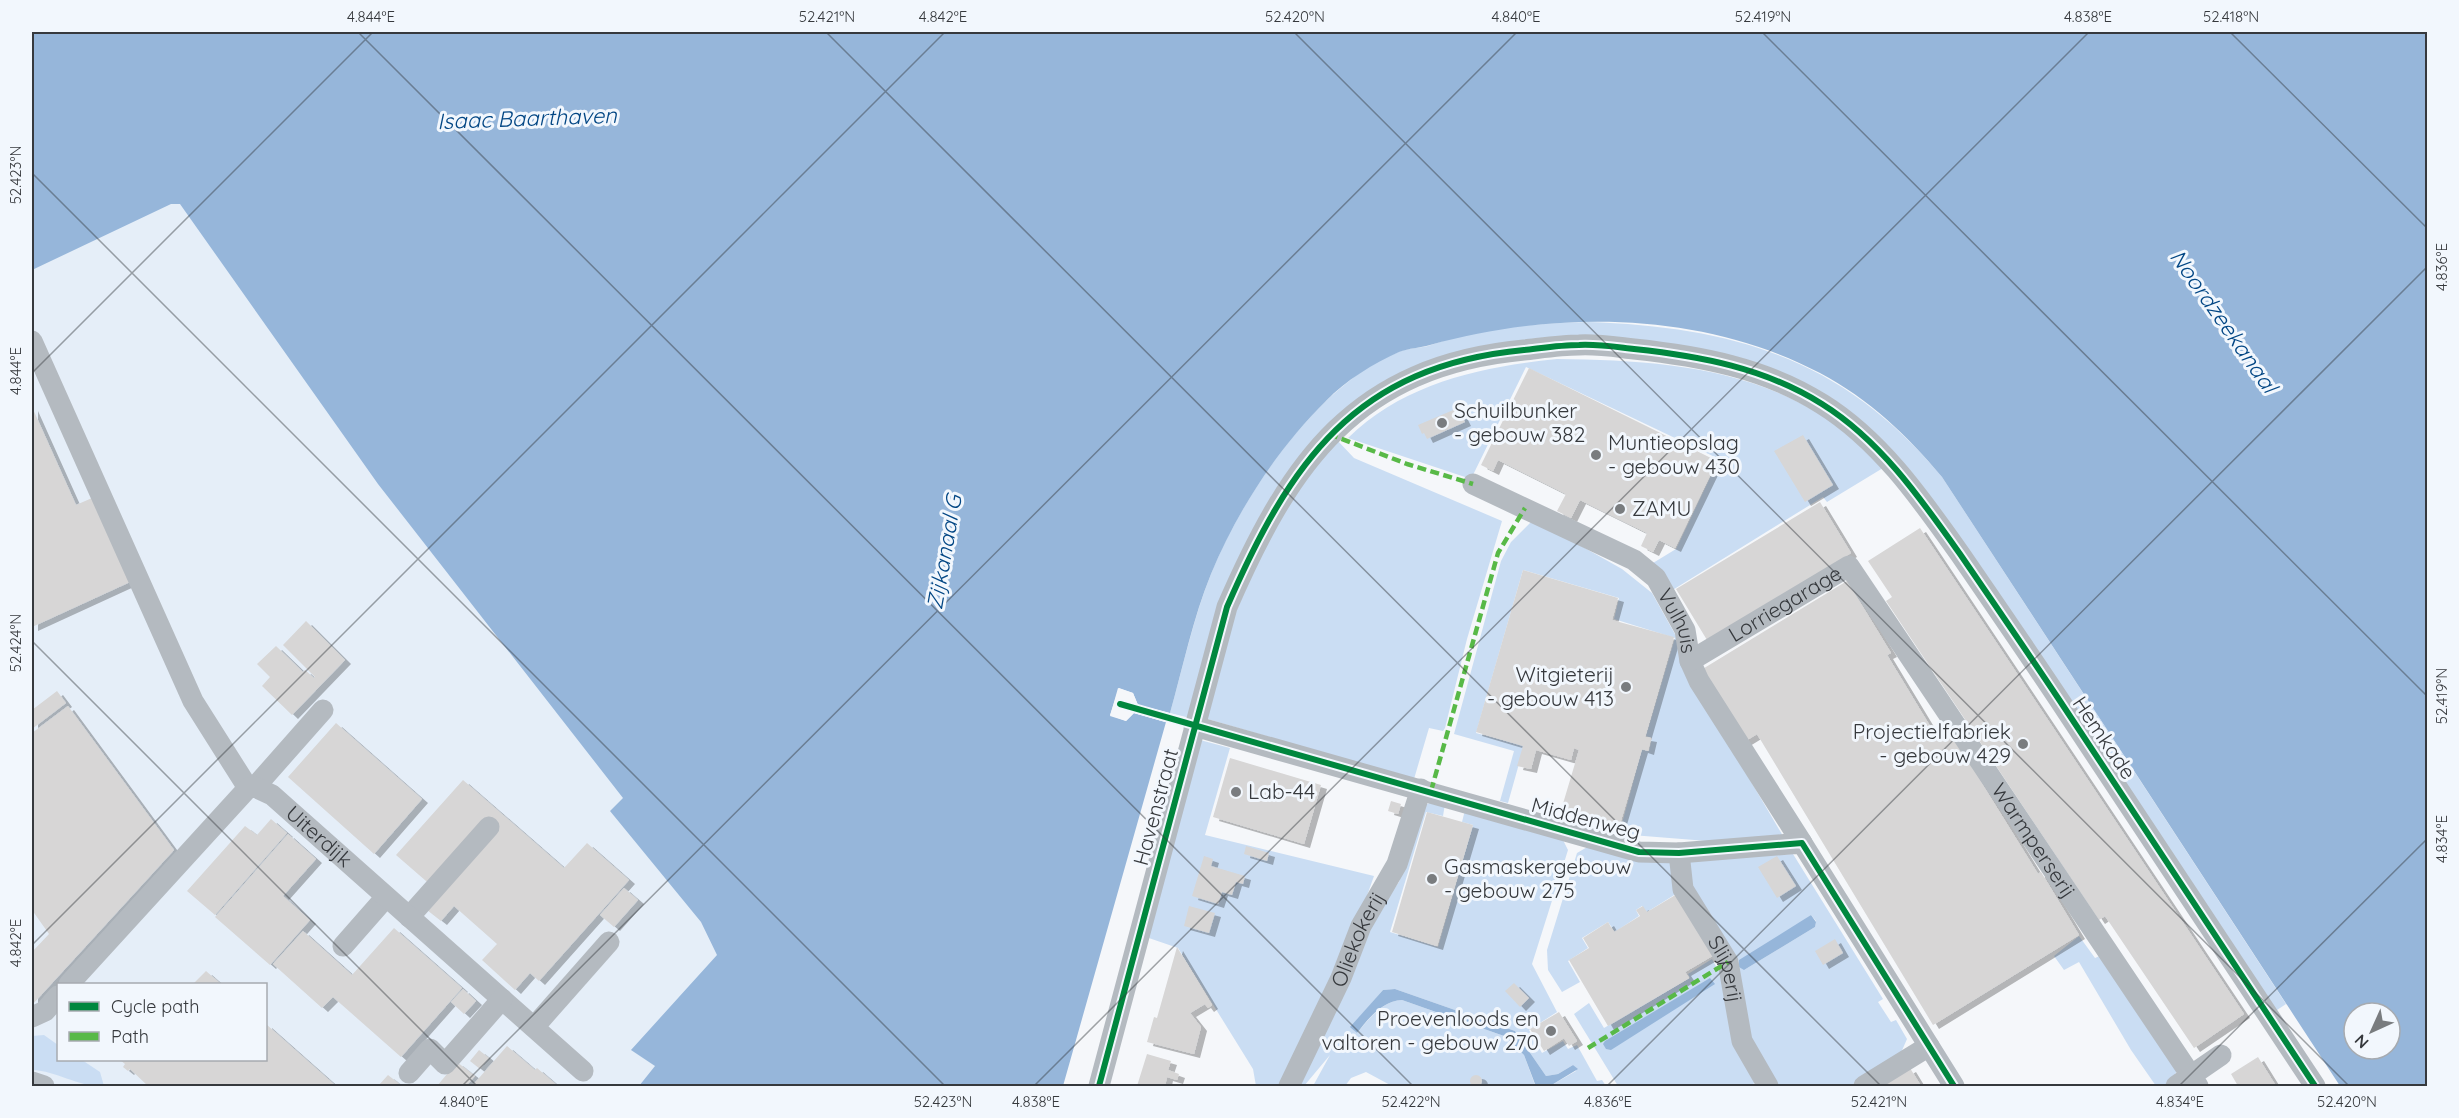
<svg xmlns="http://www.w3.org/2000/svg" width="2459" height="1118" font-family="Quicksand,sans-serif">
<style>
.built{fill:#e5eef8;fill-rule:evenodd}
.green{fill:#caddf3;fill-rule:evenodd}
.water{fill:#96b6da;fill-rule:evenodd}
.pier{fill:#f5f7fa}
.building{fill:#d7d6d6;filter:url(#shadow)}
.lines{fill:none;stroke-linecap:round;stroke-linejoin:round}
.minor{stroke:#b4bac0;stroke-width:21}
.quiet{stroke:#58b947;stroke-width:4.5;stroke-dasharray:9 4.5;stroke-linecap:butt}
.cycleway-casing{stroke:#f2f7fd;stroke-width:10}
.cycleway{stroke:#00873e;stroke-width:6}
.ticks{fill:none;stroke:#36393d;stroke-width:1.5;stroke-opacity:0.45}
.poi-dot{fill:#797c7f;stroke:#f2f7fd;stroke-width:2}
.labels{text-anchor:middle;stroke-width:6;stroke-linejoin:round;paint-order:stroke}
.poi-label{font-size:21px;fill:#36393d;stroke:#f2f7fd;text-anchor:start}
.street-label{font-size:21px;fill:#36393d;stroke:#f2f7fd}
.water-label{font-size:22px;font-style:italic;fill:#024684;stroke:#f2f7fd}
.neatline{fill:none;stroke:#36393d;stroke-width:2}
.ticks-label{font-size:15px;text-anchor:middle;fill:#36393d}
</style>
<defs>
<filter id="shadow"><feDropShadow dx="6" dy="4" stdDeviation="0" flood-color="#0004"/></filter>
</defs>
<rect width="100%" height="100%" fill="#f5f7fa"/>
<path class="built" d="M32 32H1303L913 1086H42L32 1084ZM58 984H266V1060H58Z"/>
<path class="green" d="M1588 322C1737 327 1845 360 1942 477L2286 1004 2271 1014 1913 484 1804 387 1622 342 1418 370 1299 466 1190 718 1170 713C1183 667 1193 619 1211 574 1242 496 1319 381 1401 351 1409 348 1419 348 1428 346 1441 342 1453 337 1467 334 1507 326 1547 323 1588 322Z
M1557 359C1649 360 1744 366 1823 416 1845 430 1864 450 1883 468L1827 502 1823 497 1671 591 1653 563 1676 549 1719 459 1526 367 1471 479 1348 438C1404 383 1481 367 1557 359Z
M1337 440 1354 458 1502 521 1467 639 1445 728 1443 731 1429 728 1414 779 1204 718C1213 684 1219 648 1232 616 1256 551 1293 494 1337 440Z
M1531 522 1551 529 1622 569 1652 593 1676 636 1693 683 1783 836 1707 841 1619 834 1642 750 1649 751 1652 738 1646 736 1675 638 1614 619 1619 598 1523 570 1476 733 1524 746 1508 803 1500 801 1514 751 1454 734 1501 561 1511 542Z
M1200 740 1230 748 1205 835 1374 876 1353 935 1283 1086H1256L1253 1069 1178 948 1143 936Z
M1433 801 1445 804 1443 816 1426 812 1390 932 1438 947 1473 825 1462 822 1465 810 1562 838 1568 850 1532 964 1557 1012 1529 1030 1542 1053 1563 1041 1568 1049 1577 1045 1597 1081 1602 1080 1606 1086H1550L1576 1071 1573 1065 1558 1074 1546 1076 1515 1031 1395 989 1383 990 1351 1027 1357 1033C1370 1018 1382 1001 1402 1000L1504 1036 1524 1055 1535 1085 1392 1086 1366 1072 1351 1078 1345 1086H1313L1330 1055 1304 1086H1292L1368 925 1399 882 1420 808Z
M1589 846 1672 860 1679 892 1647 912 1642 906 1636 910 1639 916 1615 932 1608 922 1582 938 1588 948 1568 961 1580 982 1562 992 1548 970 1547 950 1577 853Z
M1793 854 1883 999 1878 1002 1891 1022 1896 1020 1907 1039 1900 1055 1850 1086H1774L1746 1038 1688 885 1686 859ZM1811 915 1816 921 1815 927 1744 970Z
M2079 936 2095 958 2102 955 2177 1070C2173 1081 2169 1086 2156 1086L2131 1050 2079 962 2064 970 2054 956Z
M1712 959 1723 979 1757 1082 1749 1086H1618L1574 1014 1589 1003 1604 1028 1690 978 1688 974Z
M44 1035 58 1045V1060H82L100 1072 104 1086C77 1087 58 1071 32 1070V1036Z"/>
<path class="water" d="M32 32H2427V1086H2340L1942 477C1907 435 1869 399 1820 373 1702 311 1556 310 1430 345 1420 348 1409 348 1399 352 1374 363 1345 381 1326 401 1278 448 1237 511 1211 574 1193 618 1183 667 1170 713L1138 705 1133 693 1119 688 1110 715 1126 721 1134 713 1166 722 1063 1086H639L655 1066 631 1050 717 955 701 922 610 811 623 798 378 484 180 204H171L32 270ZM2354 1013H2390V1049H2354Z
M1811 915 1816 922 1815 927 1744 970 1739 967V960Z
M1710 978 1715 984 1611 1050 1606 1049 1603 1044 1605 1041Z
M1395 989 1515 1031 1546 1076 1558 1074 1573 1065 1578 1069 1550 1086H1532L1535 1084 1524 1055 1504 1036 1402 1000C1382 1001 1369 1018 1357 1033L1350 1027 1383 990Z"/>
<path class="pier" d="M1118 688 1133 693 1138 705 1172 714 1169 716 1136 707 1131 695 1120 692 1114 714 1125 717 1135 710 1167 719 1169 723 1134 713 1126 721 1110 716Z"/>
<path class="building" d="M1529 368 1717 461 1675 548 1659 540 1653 552 1641 546 1647 533 1580 500 1571 518 1557 511 1566 494 1498 460 1493 471 1481 465Z
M32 407 76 505 92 498 130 582 32 627Z
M1458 408 1465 422 1427 439 1424 433 1422 434 1418 425Z
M1803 435 1833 485 1805 502 1774 451Z
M1820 502 1851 553 1707 640 1676 589Z
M1920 528 2244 1014 2194 1048 2105 916 2099 920 1886 601 1892 597 1868 561Z
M1523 570 1618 598 1612 620 1674 637 1645 737 1651 738 1648 751 1642 749 1620 824 1562 807 1579 750 1574 748 1571 760 1536 750 1531 769 1517 766 1523 746 1476 732Z
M1847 581 1891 653 1887 655 1933 731 1945 724 2038 874 2041 872 2079 935 1933 1025 1757 734 1744 742 1701 670Z
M306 621 345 660 292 715 262 686 270 677 257 664 276 646 303 672 305 670 314 678 315 677 283 645Z
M57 691 66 703 32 729V710Z
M68 706 174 850 32 1005V952L49 934 32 910V733Z
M336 723 422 799 374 854 288 777Z
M1230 758 1321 785 1304 844 1213 817Z
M463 780 564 868 587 843 629 880 539 981 530 973 515 990 482 960 497 944 454 906 441 921 427 910 441 894 396 855Z
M1391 801 1401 804 1398 814 1388 811Z
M1427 812 1473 825 1437 946 1392 932Z
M271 819 287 833 215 915 187 891 245 826 257 835Z
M288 834 316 859 283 896 310 920 270 965 215 917Z
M1246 846 1269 853 1267 861 1244 854Z
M1204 856 1213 859 1211 866 1245 876 1243 884 1236 882 1232 895 1222 892 1218 904 1192 896Z
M1777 856 1796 886 1777 898 1758 867Z
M624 888 638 900 614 927 600 915Z
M1677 894 1714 955 1685 972 1689 978 1608 1026 1569 960 1589 948 1583 938 1608 922 1614 932 1640 916 1636 910 1643 906 1647 912Z
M1189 906 1215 913 1209 933 1184 926Z
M394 928 462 988 401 1057 333 997 322 1008 273 964 303 931 352 975Z
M1835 939 1843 953 1823 965 1815 951Z
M1177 947 1212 1005 1208 1008 1205 1004 1190 1013 1201 1027 1194 1054 1147 1042 1154 1017 1157 1018Z
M206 971 221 984H193Z
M1514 983 1529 998 1520 1007 1505 991Z
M463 989 476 1001 464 1014 451 1002Z
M1559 1012 1577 1041 1569 1046 1564 1038 1544 1051 1530 1029Z
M266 1024 336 1086H148L130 1069 128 1071 123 1067 125 1064 120 1060H266Z
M507 1046 535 1070 537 1068 558 1086H472Z
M479 1050 489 1058 480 1069 470 1061Z
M1147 1054 1171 1061 1168 1070 1179 1074 1177 1080 1167 1077 1165 1086H1137Z
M2258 1057 2276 1086H2238L2231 1074Z
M457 1062 475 1076 466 1086H437Z
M1910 1068 1921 1086H1880Z
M1470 1081a6 6 0 1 1 12 0a6 6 0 1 1-12 0Z
M388 1075 402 1086H378Z"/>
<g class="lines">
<g class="minor">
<path d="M32 341 193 701 248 788"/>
<path id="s1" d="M1473 484 1634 560 1656 578 1685 630 1690 661 1699 681 1802 843"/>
<path id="s2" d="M1690 661 1849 566 2198 1086"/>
<path d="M1194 726 1639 852 1679 853 1802 843 1954 1086"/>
<path d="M255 787 323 710"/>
<path id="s3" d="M1679 853 1683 889 1728 962 1742 1041 1768 1086"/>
<path d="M409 917 489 827"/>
<path d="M343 946 386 897"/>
<path id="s4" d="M69 984 248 788 255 787 272 795 583 1071"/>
<path d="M32 1017 45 1011 58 996"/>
<path d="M534 1027 609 942"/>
<path d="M409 1073 430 1049 445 1064 502 999"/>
<path d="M32 1082 44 1086"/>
<path d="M1099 1086 1227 607C1290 462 1355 366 1524 350 1542 348 1561 345 1579 345 1598 344 1616 347 1634 349 1700 356 1765 368 1822 404 1880 440 1921 499 1960 554 1993 602 2026 650 2058 698 2144 828 2230 957 2315 1086"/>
<path id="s5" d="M1289 1086 1341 978 1361 926 1397 864 1421 789"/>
<path d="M1864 1086 1929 1046"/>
<path d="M2176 1086 2221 1055"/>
</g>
<path class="quiet" d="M1329 434 1407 464 1473 484
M1431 791 1498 553 1525 508
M1588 1048 1728 962"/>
<g class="cycleway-casing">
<path id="cycleway" d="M1120 704 1639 852 1679 853 1802 843 1954 1086
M1099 1086 1227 607C1290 462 1355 366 1524 350 1542 348 1561 345 1579 345 1598 344 1616 347 1634 349 1700 356 1765 368 1822 404 1880 440 1921 499 1960 554 1993 602 2026 650 2058 698 2144 828 2230 957 2315 1086"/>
</g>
<use href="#cycleway" class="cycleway"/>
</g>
<path class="ticks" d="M358 32 1413 1086M826 32 1881 1086M1294 32 2349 1086M1762 32 2428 697M2230 32 2428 229M32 173 945 1086M32 373 373 32M32 641 477 1086M32 945 945 32M462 1086 1517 32M1034 1086 2089 32M1607 1086 2428 266M2179 1086 2428 838"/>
<g class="poi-dot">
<circle cx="1442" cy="423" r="6"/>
<circle cx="1596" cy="455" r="6"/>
<circle cx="1620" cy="509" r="6"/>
<circle cx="1626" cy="687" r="6"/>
<circle cx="2023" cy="744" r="6"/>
<circle cx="1236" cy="792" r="6"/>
<circle cx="1432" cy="879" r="6"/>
<circle cx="1551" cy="1031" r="6"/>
</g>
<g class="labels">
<g class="poi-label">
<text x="1454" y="418">Schuilbunker<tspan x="1454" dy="24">- gebouw 382</tspan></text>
<text x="1608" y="450">Muntieopslag<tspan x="1608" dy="24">- gebouw 430</tspan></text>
<text x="1632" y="516">ZAMU</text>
<text x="1614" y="682" text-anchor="end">Witgieterij<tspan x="1614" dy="24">- gebouw 413</tspan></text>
<text x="2011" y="739" text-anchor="end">Projectielfabriek<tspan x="2011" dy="24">- gebouw 429</tspan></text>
<text x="1248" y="799">Lab-44</text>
<text x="1444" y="874">Gasmaskergebouw<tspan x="1444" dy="24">- gebouw 275</tspan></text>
<text x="1539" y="1026" text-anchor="end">Proevenloods en<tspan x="1539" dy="24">valtoren - gebouw 270</tspan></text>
</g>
<g class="street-label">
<text dy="7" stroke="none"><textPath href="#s2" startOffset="111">Lorriegarage</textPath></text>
<text dy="7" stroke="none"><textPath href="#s1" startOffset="255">Vulhuis</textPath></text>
<text transform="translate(2104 738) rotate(56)" y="7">Hemkade</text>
<text transform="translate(1156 807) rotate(-75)" y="7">Havenstraat</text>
<text transform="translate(1586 819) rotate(15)" y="7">Middenweg</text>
<text dy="7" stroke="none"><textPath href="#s4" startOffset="354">Uiterdijk</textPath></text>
<text dy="7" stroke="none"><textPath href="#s2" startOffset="516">Warmperserij</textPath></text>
<text dy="7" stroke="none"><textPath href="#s5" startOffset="162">Oliekokerij</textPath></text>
<text dy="7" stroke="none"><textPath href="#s3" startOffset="128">Slijperij</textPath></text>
</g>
<g class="water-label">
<text transform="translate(527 118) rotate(-2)" y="8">Isaac Baarthaven</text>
<text transform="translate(2224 321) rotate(55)" y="8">Noordzeekanaal</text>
<text transform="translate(944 552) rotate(-80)" y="8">Zijkanaal G</text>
</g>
</g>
<rect width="2459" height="1118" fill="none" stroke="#f2f7fd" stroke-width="66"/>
<rect x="57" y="983" width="210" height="78" fill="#f2f7fd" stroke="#a7abb0" stroke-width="1.5"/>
<rect x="69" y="1002" width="30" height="9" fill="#00873e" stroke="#a7abb0" stroke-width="1.5"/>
<text x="111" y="1013" font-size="18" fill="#36393d">Cycle path</text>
<rect x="69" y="1032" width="30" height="9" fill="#58b947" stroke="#a7abb0" stroke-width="1.5"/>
<text x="111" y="1043" font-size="18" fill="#36393d">Path</text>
<g transform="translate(2372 1031) rotate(225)"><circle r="28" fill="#f2f7fd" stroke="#a7abb0" stroke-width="1.5"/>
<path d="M0-4.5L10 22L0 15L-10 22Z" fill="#797c7f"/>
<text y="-9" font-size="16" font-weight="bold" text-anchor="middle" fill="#36393d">N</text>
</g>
<rect x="33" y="33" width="2393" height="1052" class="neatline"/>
<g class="ticks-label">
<text x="371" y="22">4.844°E</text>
<text x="827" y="22">52.421°N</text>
<text x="943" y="22">4.842°E</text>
<text x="1295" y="22">52.420°N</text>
<text x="1516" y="22">4.840°E</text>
<text x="1763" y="22">52.419°N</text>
<text x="2088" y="22">4.838°E</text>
<text x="2231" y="22">52.418°N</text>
<text transform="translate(16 175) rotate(-90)" y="5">52.423°N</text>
<text transform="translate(2442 267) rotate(-90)" y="5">4.836°E</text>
<text transform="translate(16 371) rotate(-90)" y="5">4.844°E</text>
<text transform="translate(16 643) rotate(-90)" y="5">52.424°N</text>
<text transform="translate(2442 696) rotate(-90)" y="5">52.419°N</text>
<text transform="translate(2442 839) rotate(-90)" y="5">4.834°E</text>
<text transform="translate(16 943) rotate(-90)" y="5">4.842°E</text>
<text x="464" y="1107">4.840°E</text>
<text x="943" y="1107">52.423°N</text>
<text x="1036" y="1107">4.838°E</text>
<text x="1411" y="1107">52.422°N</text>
<text x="1608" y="1107">4.836°E</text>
<text x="1879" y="1107">52.421°N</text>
<text x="2180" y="1107">4.834°E</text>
<text x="2347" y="1107">52.420°N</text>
</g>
</svg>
